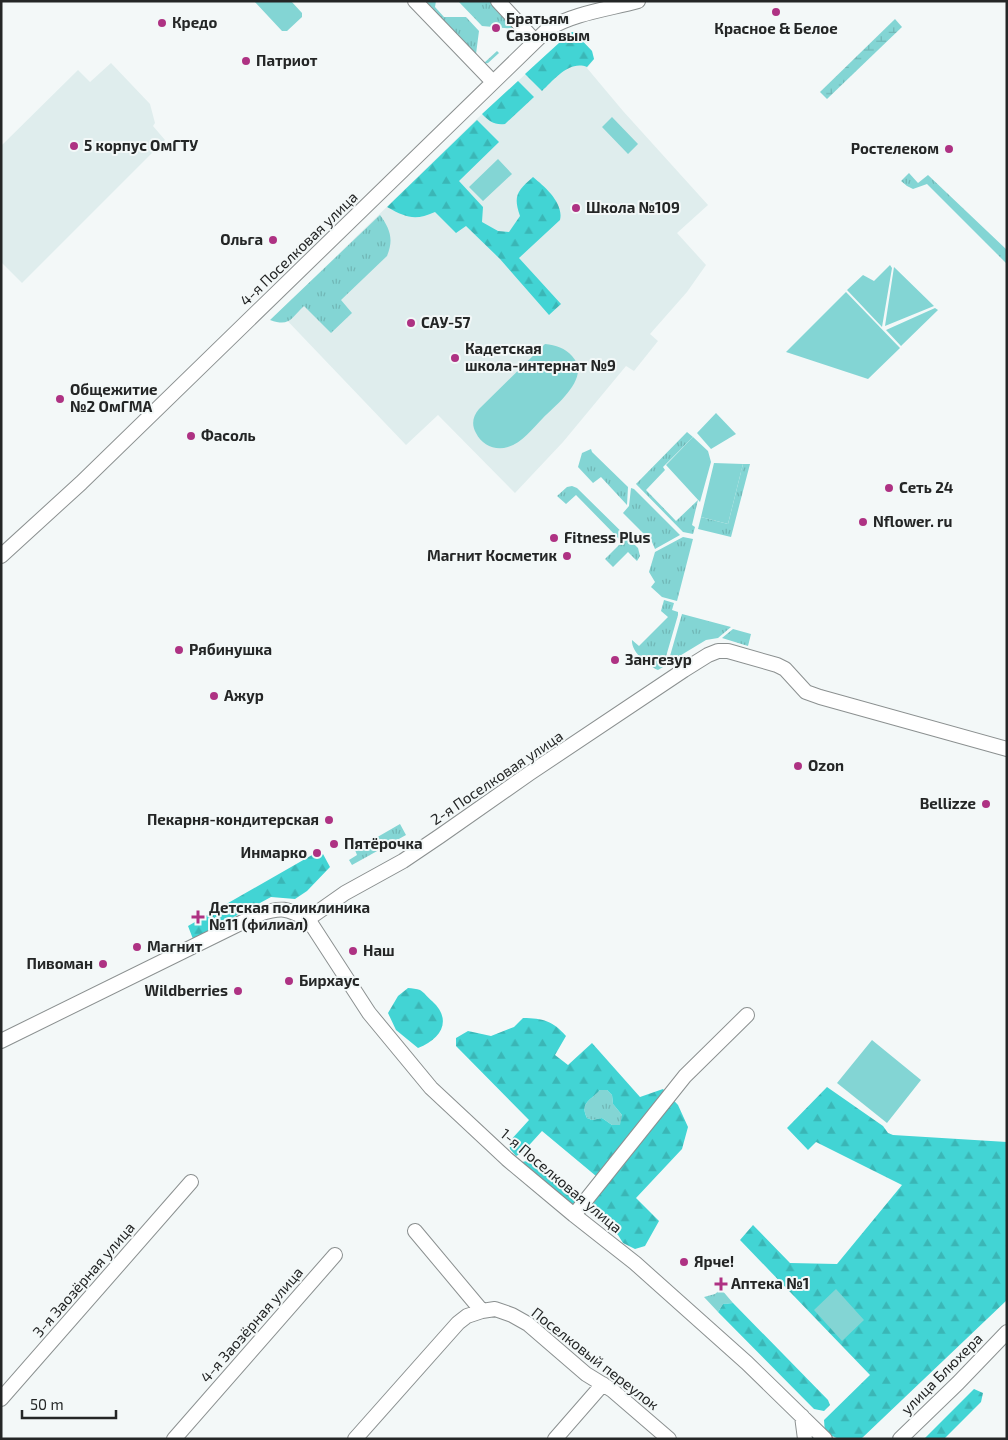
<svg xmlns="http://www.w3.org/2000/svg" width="1008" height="1440" font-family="'Exo 2',sans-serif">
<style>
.built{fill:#dfeded}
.grass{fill:url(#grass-tufts)}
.forest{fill:url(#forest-firs);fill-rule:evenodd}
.wetland{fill:url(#wetland-marsh)}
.park{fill:#83d5d4}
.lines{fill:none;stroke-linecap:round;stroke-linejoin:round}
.minor-casing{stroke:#8b9090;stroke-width:16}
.minor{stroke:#fff;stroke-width:14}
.poi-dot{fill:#ae3283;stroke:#f3f8f8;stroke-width:2}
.labels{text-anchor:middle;stroke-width:4;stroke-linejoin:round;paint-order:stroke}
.poi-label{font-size:15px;font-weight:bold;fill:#242626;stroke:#f3f8f8;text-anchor:start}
.street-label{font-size:15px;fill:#242626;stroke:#f3f8f8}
</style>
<defs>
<pattern id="grass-tufts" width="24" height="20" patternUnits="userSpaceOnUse" patternTransform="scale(1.25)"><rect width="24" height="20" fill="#83d5d4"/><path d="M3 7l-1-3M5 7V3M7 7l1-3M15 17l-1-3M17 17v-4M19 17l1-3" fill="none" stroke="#71b7b6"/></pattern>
<pattern id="forest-firs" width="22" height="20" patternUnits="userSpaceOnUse" patternTransform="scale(1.25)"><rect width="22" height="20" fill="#42d4d4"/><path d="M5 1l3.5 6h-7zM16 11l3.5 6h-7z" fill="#3ab6b6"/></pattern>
<pattern id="wetland-marsh" width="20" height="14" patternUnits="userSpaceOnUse" patternTransform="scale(1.25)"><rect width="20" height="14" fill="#83d5d4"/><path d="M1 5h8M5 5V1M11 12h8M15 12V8" fill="none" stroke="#71b7b6"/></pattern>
</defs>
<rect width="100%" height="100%" fill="#f3f8f8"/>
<path class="built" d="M571 32H574L592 51 594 59 587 68 597 80 623 111 708 205 677 233 706 265 687 292 650 334 658 341 634 371 626 366 563 442 515 493 438 415 406 445 279 312 479 117Z
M111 63 150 104 155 123 153 126 165 140 22 283 1 262V146L78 70 90 82Z"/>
<path class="grass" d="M421 1H436L435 7 444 17H466L479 31 476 54 484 63 497 51 499 53 488 63 483 64Z
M458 1H492L516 29 482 26Z
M909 173 918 183 928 175 1007 250V264L927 184 913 189 907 186 901 181Z
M380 215C390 229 394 239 387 256L341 300 352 313 331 333 304 306C290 319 290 327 270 320Z
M687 432 693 437 663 467 665 470 646 490 676 521 698 500 692 525 695 527 693 534 683 532 636 484Z
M591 449 592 452 628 487 627 505 601 477 593 483 578 467 582 453Z
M743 464H750L731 537 698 529 701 517 728 524Z
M572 486 577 488 638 548 640 556 637 561 628 552 613 567 605 559 622 542 576 495 566 504 557 496 567 487Z
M631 488 634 489 680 535 655 549 652 542 623 513 629 506Z
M683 537 693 539 677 601 662 597 651 587 655 582 649 572 655 552Z
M664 600 674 603 672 610 678 612V615L663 667 658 670C648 666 631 652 632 640L639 646 668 617 661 611Z
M682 614 731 627 718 638 706 640 668 663Z
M733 629 751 634 748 646 722 638Z
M400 824 406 835 352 865 349 860 357 855 355 850Z
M600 1090H607L612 1095 613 1104 622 1115 621 1126 612 1125 602 1118 592 1120 587 1118C579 1102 592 1100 600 1090Z
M721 1289 733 1303 723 1304 718 1312 704 1297 715 1294Z"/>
<path class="forest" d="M571 32H574L592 51 594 59 587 67C569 60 554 80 542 91L525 74Z
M518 81 534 97 505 124C494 125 490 122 482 114Z
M477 120 499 142 459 181 483 207 482 222 498 231 509 232 520 216C513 196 517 191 533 177 545 187 564 203 560 220L519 258 561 304 549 315 500 259 466 226 456 233 435 212C415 221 407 218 387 207Z
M323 854 330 867 307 891 295 899 271 897 193 939 188 926 312 855Z
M408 988C412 988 417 989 420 990 424 992 428 998 432 1001 453 1020 441 1039 418 1048L396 1030 388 1013 398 996Z
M523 1018C543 1018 553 1021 566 1036L555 1055 568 1065 592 1043 640 1097 663 1089 678 1105 688 1127 682 1149 636 1198 659 1221 645 1246 635 1249 623 1243 618 1235 588 1211 569 1204 525 1168 522 1162 527 1161 578 1198 596 1176 542 1131 522 1153 516 1156 510 1149 509 1142 529 1120 456 1046V1038L468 1031 491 1036 514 1027ZM600 1090H607L612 1095 613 1104 622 1115 620 1125H612L602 1118 592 1120 587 1118C579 1102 592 1100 600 1090Z
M827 1087 883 1126 888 1133 893 1135 1007 1142V1300L861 1439H839L825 1433 824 1420 870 1375 740 1240 753 1225 790 1263 837 1264 902 1185 816 1142 808 1150 787 1128Z
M733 1303 828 1400 830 1405 824 1411 814 1409 718 1312 723 1304Z
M974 1389 983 1393 981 1402 944 1439H924Z"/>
<path class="wetland" d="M895 19 902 27 827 99 820 92Z"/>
<path class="park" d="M254 1H291L302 13V17L287 31H282Z
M612 117 638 144 628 154 602 127Z
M498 159 512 174 483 201 469 187Z
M890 265 892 268 882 327 847 290 863 275 874 281Z
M894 267 934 306 885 326Z
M846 292 900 348 868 379 786 352Z
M935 308 938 310 901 346 886 330Z
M545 344C556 345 565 348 572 356 592 377 557 404 543 418 533 428 522 443 508 447 495 451 482 445 476 433 471 424 473 416 479 409Z
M716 413 736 434 711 449 697 433Z
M693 437 708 451 711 462 700 502 666 465Z
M714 463 743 464 728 524 701 517Z
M872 1040 921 1080 887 1123 837 1083Z
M836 1289 864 1320 842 1341 814 1310Z"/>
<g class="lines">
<g class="minor-casing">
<path id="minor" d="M415 1 493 82
M498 1 535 41
M1 556 81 483 548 29C574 13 609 9 638 1
M308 919 345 893 403 861 440 836 530 773 684 670 708 655 718 651H728L777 665 785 669 806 692 820 697 1007 749
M308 919 369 1013 431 1088 507 1159 574 1215 635 1263 747 1363 825 1439
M1 1041 259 914C282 907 286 908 308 919
M574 1215 685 1076 747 1015
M415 1231 482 1311 495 1309 512 1315 528 1324 586 1374 612 1390 669 1439
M1 1399 191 1182
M802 1416 805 1439
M174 1439 335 1255
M355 1439 458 1323 467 1316 482 1311
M555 1439 603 1384
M900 1439 958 1383 1007 1332"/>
</g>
<use href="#minor" class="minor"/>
</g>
<g class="poi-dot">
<circle cx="776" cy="12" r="5"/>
<circle cx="162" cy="23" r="5"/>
<circle cx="496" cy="28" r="5"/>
<circle cx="246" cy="61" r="5"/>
<circle cx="74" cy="146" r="5"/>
<circle cx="949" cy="149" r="5"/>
<circle cx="576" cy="208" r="5"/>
<circle cx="273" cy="240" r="5"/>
<circle cx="411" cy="323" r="5"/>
<circle cx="455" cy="358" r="5"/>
<circle cx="60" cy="399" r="5"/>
<circle cx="191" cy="436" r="5"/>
<circle cx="889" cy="488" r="5"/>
<circle cx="863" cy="522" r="5"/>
<circle cx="554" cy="538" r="5"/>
<circle cx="567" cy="556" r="5"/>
<circle cx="179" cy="650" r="5"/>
<circle cx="615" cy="660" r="5"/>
<circle cx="214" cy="696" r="5"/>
<circle cx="798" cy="766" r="5"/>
<circle cx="986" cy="804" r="5"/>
<circle cx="329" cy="820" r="5"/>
<circle cx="334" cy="844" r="5"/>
<circle cx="317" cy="853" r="5"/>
<path d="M195.5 909.5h5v5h5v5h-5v5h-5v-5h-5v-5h5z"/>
<circle cx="137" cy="947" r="5"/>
<circle cx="353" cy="951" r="5"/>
<circle cx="103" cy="964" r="5"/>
<circle cx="289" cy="981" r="5"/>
<circle cx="238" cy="991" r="5"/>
<circle cx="684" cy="1262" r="5"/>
<path d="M718.5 1276.5h5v5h5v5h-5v5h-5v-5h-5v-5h5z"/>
</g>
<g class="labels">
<g class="poi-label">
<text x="506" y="24">Братьям<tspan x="506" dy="17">Сазоновым</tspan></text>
<text x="172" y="28">Кредо</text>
<text x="776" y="34" text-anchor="middle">Красное &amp; Белое</text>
<text x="256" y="66">Патриот</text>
<text x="84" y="151">5 корпус ОмГТУ</text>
<text x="939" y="154" text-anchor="end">Ростелеком</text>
<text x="586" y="213">Школа №109</text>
<text x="263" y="245" text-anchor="end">Ольга</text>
<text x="421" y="328">САУ-57</text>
<text x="465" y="354">Кадетская<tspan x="465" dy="17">школа-интернат №9</tspan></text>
<text x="70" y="395">Общежитие<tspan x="70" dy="17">№2 ОмГМА</tspan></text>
<text x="201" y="441">Фасоль</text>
<text x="899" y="493">Сеть 24</text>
<text x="873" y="527">Nflower. ru</text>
<text x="564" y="543">Fitness Plus</text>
<text x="557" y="561" text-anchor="end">Магнит Косметик</text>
<text x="189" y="655">Рябинушка</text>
<text x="625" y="665">Зангезур</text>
<text x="224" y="701">Ажур</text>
<text x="808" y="771">Ozon</text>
<text x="976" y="809" text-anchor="end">Bellizze</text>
<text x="319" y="825" text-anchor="end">Пекарня-кондитерская</text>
<text x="344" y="849">Пятёрочка</text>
<text x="307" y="858" text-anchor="end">Инмарко</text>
<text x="209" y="913">Детская поликлиника<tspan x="209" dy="17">№11 (филиал)</tspan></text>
<text x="147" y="952">Магнит</text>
<text x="363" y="956">Наш</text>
<text x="93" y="969" text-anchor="end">Пивоман</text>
<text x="299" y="986">Бирхаус</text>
<text x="228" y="996" text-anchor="end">Wildberries</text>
<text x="694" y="1267">Ярче!</text>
<text x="731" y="1289">Аптека №1</text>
</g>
<g class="street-label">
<text transform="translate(299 249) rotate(-44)" y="5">4-я Поселковая улица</text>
<text transform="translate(497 778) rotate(-34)" y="5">2-я Поселковая улица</text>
<text transform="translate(561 1181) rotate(40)" y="5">1-я Поселковая улица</text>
<text transform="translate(84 1280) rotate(-49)" y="5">3-я Заозёрная улица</text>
<text transform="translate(252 1325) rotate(-49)" y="5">4-я Заозёрная улица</text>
<text transform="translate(595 1359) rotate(38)" y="5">Поселковый переулок</text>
<text transform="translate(942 1374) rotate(-45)" y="5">улица Блюхера</text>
</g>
</g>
<rect width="1008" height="1440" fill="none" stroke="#242626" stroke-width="5"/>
<path d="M22 1410v8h94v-8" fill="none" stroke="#242626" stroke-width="2.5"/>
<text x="30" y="1410" font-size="15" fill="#242626" stroke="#f3f8f8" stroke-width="4" paint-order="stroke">50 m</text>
</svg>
